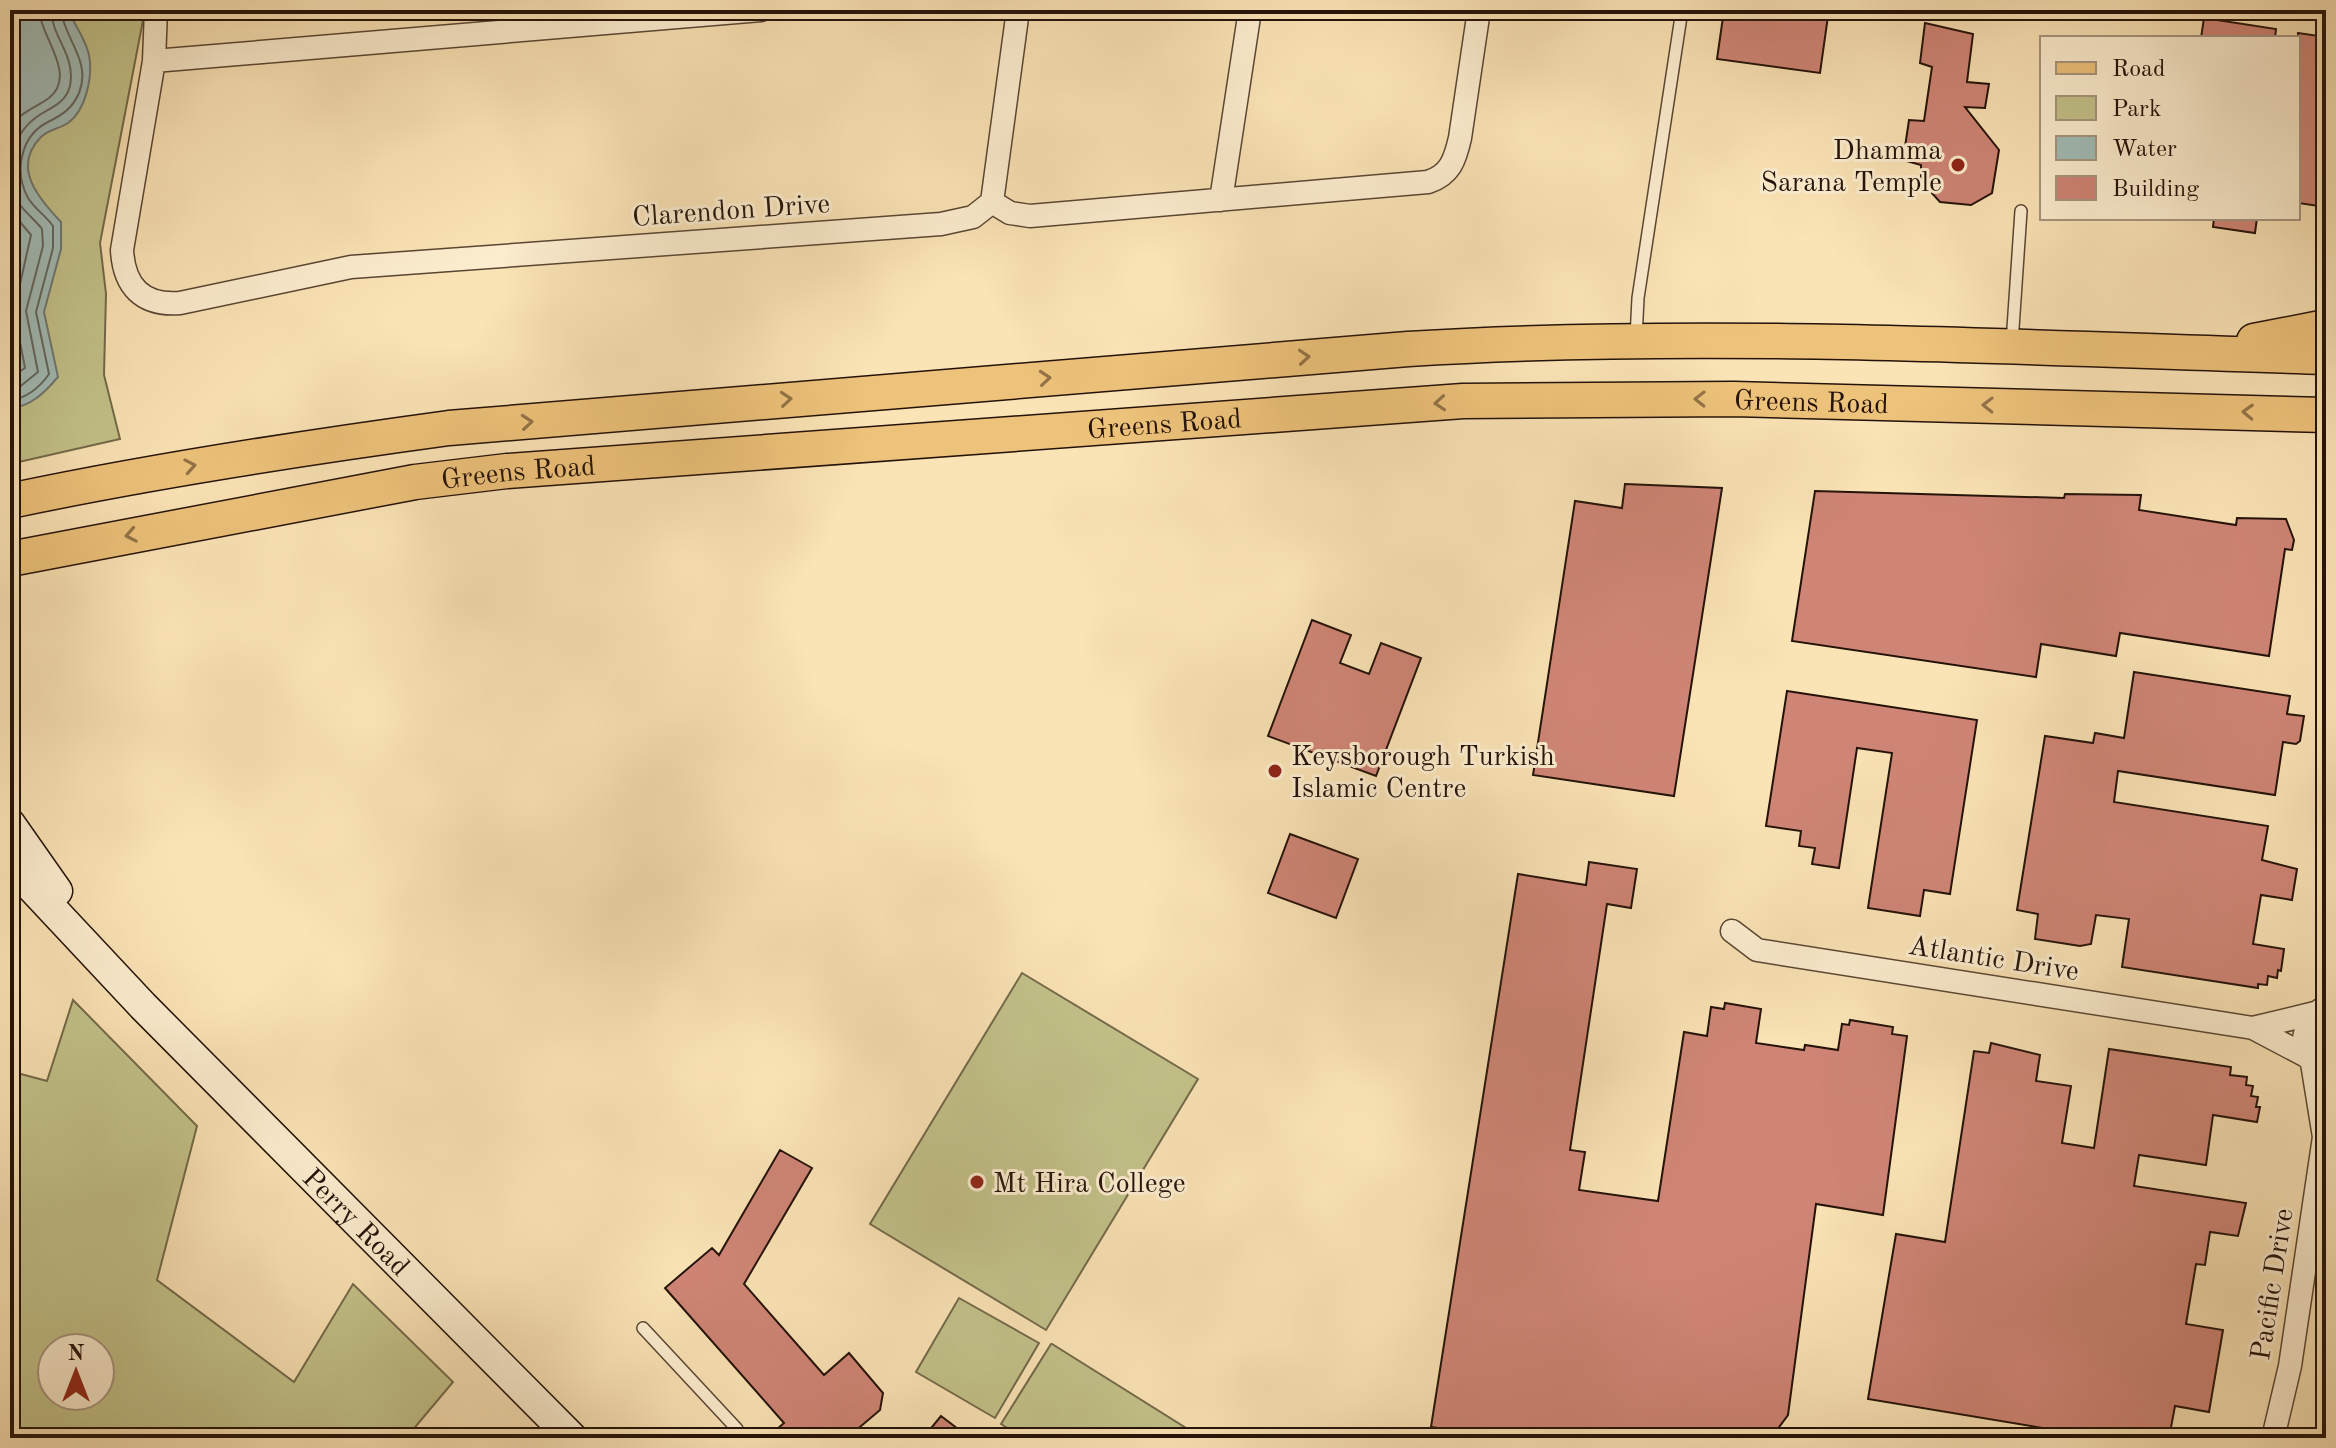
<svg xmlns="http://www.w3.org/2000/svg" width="2336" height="1448" font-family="'Old Standard TT',serif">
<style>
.green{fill:#c3c28a;stroke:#746a4a;stroke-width:2;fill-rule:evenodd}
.water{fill:#a1bcb7;stroke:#6f7871;stroke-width:2}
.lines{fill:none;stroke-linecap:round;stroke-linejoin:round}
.shore{stroke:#626760;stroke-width:2}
.building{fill:#cf8576;stroke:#241209;stroke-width:2}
.service-casing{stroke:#5a4634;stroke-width:14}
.minor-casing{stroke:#5a4634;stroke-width:25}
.secondary-casing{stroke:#241209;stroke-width:33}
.primary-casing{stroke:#241209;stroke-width:37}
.service{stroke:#fcedcf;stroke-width:11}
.minor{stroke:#fcedcf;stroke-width:22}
.secondary{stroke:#fcedcf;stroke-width:30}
.primary{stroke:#edc27a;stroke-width:34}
.oneway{stroke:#937347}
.poi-dot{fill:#8f2418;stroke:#fcedcf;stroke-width:3}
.labels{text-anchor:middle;stroke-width:6;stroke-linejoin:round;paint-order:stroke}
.poi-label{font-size:28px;fill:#241209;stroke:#fcedcf;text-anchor:start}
.street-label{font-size:28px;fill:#241209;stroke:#fcedcf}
</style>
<rect width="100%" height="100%" fill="#fae3b5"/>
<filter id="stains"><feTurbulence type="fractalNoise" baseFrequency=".0025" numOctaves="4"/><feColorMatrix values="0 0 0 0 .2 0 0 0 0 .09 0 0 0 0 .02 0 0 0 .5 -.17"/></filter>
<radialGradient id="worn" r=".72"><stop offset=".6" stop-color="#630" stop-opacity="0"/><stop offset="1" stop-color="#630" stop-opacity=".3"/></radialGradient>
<path class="green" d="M10 10H145L100 243 106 294 104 375 120 439 10 464Z
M1022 973 1198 1079 1046 1330 870 1224Z
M73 1000 197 1126 157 1280 294 1382 353 1284 453 1382 406 1438H10V1071L47 1081ZM52 1348H100V1396H52Z
M959 1298 1039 1343 995 1418 916 1372Z
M1051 1344H1052L1202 1438H1023L1001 1424Z"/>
<path class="water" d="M10 10H68C74 24 86 40 89 55 93 76 86 110 68 123 59 129 49 129 41 137 11 167 39 199 61 222V249L44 312 58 377C45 392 31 407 10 408Z"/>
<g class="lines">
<path class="shore" d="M10 129C20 111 34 109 49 98 78 75 40 36 39 10
M10 210 31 235 14 311 25 368 10 378
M10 390 17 389 38 372 26 311 43 246 42 229C36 221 27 214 21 206 1 177 10 133 41 114 53 107 66 102 70 86 76 55 52 38 51 10
M10 400C26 399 40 387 49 374L36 312 53 248V226C46 216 34 208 28 198 14 172 20 136 48 122 62 115 72 109 79 93 92 61 64 39 61 10"/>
</g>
<path class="building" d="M1724 10H1788L1828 16 1820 73 1717 59Z
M2204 18 2276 29 2275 38H2201Z
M1925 23 1973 34 1967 82 1989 84 1985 108 1965 107 1999 150 1992 193 1971 205 1940 202 1921 181V165L1903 160 1909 120 1924 121 1932 67 1920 63Z
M2298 33 2326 37V207L2298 203Z
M2214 218H2257L2255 233 2213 227Z
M1625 484 1722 488 1674 796 1533 775 1575 501 1622 508Z
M1815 491 2064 498 2065 494 2141 495 2139 510 2236 525 2237 518 2286 519 2294 540 2292 550 2285 549 2269 656 2120 633 2116 656 2041 644 2036 677 1792 641Z
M1312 620 1351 635 1340 663 1369 674 1381 643 1421 658 1376 776 1268 736Z
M2134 672 2290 696 2287 714 2304 716 2300 741 2296 744 2283 742 2275 795 2118 771 2114 802 2268 826 2262 860 2297 869 2292 900 2261 895 2253 944 2284 949 2281 971 2278 970 2277 978 2268 976 2267 985 2258 984V988L2122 967 2129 919 2096 915 2091 944 2080 946 2035 939 2038 914 2017 910 2045 736 2093 743 2095 733 2124 738Z
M1787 691 1977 720 1950 894 1924 890 1920 916 1868 908 1892 753 1857 748 1839 868 1812 864 1815 848 1799 846 1801 831 1766 826Z
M1290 834 1358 859 1336 918 1268 893Z
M1589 862 1637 869 1631 908 1607 904 1570 1150 1585 1152 1579 1190 1658 1201 1684 1032 1707 1036 1711 1007 1724 1009 1725 1003 1761 1009 1756 1043 1804 1050 1805 1045 1838 1050 1842 1024 1849 1025 1850 1020 1893 1027 1892 1034 1907 1036 1883 1215 1816 1204 1788 1415 1771 1438H1507L1431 1427 1518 874 1586 885Z
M1991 1043 2040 1055 2036 1081 2071 1086 2062 1143 2094 1148 2109 1049 2231 1067 2230 1075 2247 1077 2246 1085 2253 1086 2251 1096 2258 1097 2256 1107H2260L2257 1122 2213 1115 2206 1165 2139 1155 2134 1186 2246 1203 2238 1236 2210 1232 2205 1265 2196 1264 2186 1324 2223 1330 2209 1412 2175 1406 2169 1438H2103L1868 1399 1896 1234 1945 1242 1974 1051 1989 1053Z
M780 1150 812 1168 744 1284 824 1375 849 1353 883 1393 880 1410 847 1438H767L784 1423 665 1288 712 1248 719 1255Z
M941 1416 970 1438H923Z"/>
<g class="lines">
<g class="service-casing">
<path id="service" d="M1636 338 1638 298 1682 10
M2012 343 2021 211
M643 1328 737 1429 741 1438"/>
</g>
<g class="minor-casing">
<path id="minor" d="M156 10 154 61 122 250C124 286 142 306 180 303L351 267 941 224 973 217 992 202
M154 61 761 10
M1221 200 1250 10
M992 202 1010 213 1030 216 1428 182C1450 175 1455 160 1460 138L1479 10
M992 202 1018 10
M1732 931 1757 950 2253 1028 2308 1057
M2253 1028 2315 1013
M2312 1063C2296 1042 2306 1019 2326 1006
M2273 1438 2290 1366 2324 1137 2312 1063"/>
</g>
<g class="secondary-casing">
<g id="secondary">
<path d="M10 824 57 891"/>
<path id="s1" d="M10 864 143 1006 572 1438"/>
</g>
</g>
<g class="primary-casing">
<g id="primary">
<path d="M2254 341 2326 327"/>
<path d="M10 501C156 470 302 448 449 428L1408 349C1713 330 2021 348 2326 357"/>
<path id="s2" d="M10 559 415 482 507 471 1463 401 1734 399 2326 415"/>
</g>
</g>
<use href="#service" class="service"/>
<use href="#minor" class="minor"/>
<use href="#secondary" class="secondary"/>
<use href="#primary" class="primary"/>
</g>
<defs><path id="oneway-chevron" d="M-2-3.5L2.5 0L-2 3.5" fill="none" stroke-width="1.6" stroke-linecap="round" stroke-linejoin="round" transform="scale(2)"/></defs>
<g class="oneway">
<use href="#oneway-chevron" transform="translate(1304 357) rotate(-4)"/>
<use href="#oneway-chevron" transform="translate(1045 378) rotate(-5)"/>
<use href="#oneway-chevron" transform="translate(786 399) rotate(-5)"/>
<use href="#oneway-chevron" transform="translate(1700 399) rotate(-179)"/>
<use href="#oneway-chevron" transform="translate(1440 403) rotate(176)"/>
<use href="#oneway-chevron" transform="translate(1988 405) rotate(-179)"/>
<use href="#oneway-chevron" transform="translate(2248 412) rotate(-178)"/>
<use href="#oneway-chevron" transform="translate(527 422) rotate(-5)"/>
<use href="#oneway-chevron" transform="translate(190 466) rotate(-10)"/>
<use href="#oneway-chevron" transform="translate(131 535) rotate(169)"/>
</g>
<g class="poi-dot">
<circle cx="1958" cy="165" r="8"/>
<circle cx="1275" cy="771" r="8"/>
<circle cx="977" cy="1182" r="8"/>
</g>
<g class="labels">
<g class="poi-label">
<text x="1942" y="159" text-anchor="end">Dhamma<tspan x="1942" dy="32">Sarana Temple</tspan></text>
<text x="1291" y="765">Keysborough Turkish<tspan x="1291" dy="32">Islamic Centre</tspan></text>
<text x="993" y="1192">Mt Hira College</text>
</g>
<g class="street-label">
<text transform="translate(731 209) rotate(-4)" y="10">Clarendon Drive</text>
<text dy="10" stroke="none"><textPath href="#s2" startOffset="1812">Greens Road</textPath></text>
<text dy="10" stroke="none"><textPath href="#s2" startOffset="1164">Greens Road</textPath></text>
<text dy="10" stroke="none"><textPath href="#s2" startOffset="516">Greens Road</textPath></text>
<text transform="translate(1994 957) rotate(9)" y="10">Atlantic Drive</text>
<text dy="10" stroke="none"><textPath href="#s1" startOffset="498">Perry Road</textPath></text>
<text transform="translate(2271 1284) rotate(-81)" y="10">Pacific Drive</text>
</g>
</g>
<rect width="2336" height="1448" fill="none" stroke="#fae3b5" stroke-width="40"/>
<rect x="12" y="12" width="2312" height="1424" fill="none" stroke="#241209" stroke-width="4"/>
<rect x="20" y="20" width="2296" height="1408" fill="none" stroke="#241209" stroke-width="2"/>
<rect x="2040" y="36" width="260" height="184" fill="#fcedcf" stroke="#a69580" stroke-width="2"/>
<rect x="2056" y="62" width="40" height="12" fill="#edc27a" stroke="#a69580" stroke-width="2"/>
<text x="2112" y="76" font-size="24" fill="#241209">Road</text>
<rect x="2056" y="96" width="40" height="24" fill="#c3c28a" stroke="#a69580" stroke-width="2"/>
<text x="2112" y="116" font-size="24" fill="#241209">Park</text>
<rect x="2056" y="136" width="40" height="24" fill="#a1bcb7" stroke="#a69580" stroke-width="2"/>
<text x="2112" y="156" font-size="24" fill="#241209">Water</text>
<rect x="2056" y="176" width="40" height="24" fill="#cf8576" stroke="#a69580" stroke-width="2"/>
<text x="2112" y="196" font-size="24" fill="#241209">Building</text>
<g transform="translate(76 1372)"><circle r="38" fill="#fcedcf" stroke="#a69580" stroke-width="2"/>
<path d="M0-6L14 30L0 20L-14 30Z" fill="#8f2418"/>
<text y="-12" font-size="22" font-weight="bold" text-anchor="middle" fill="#241209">N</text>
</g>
<rect width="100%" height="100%" filter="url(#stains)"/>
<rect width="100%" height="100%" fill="url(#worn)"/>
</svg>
